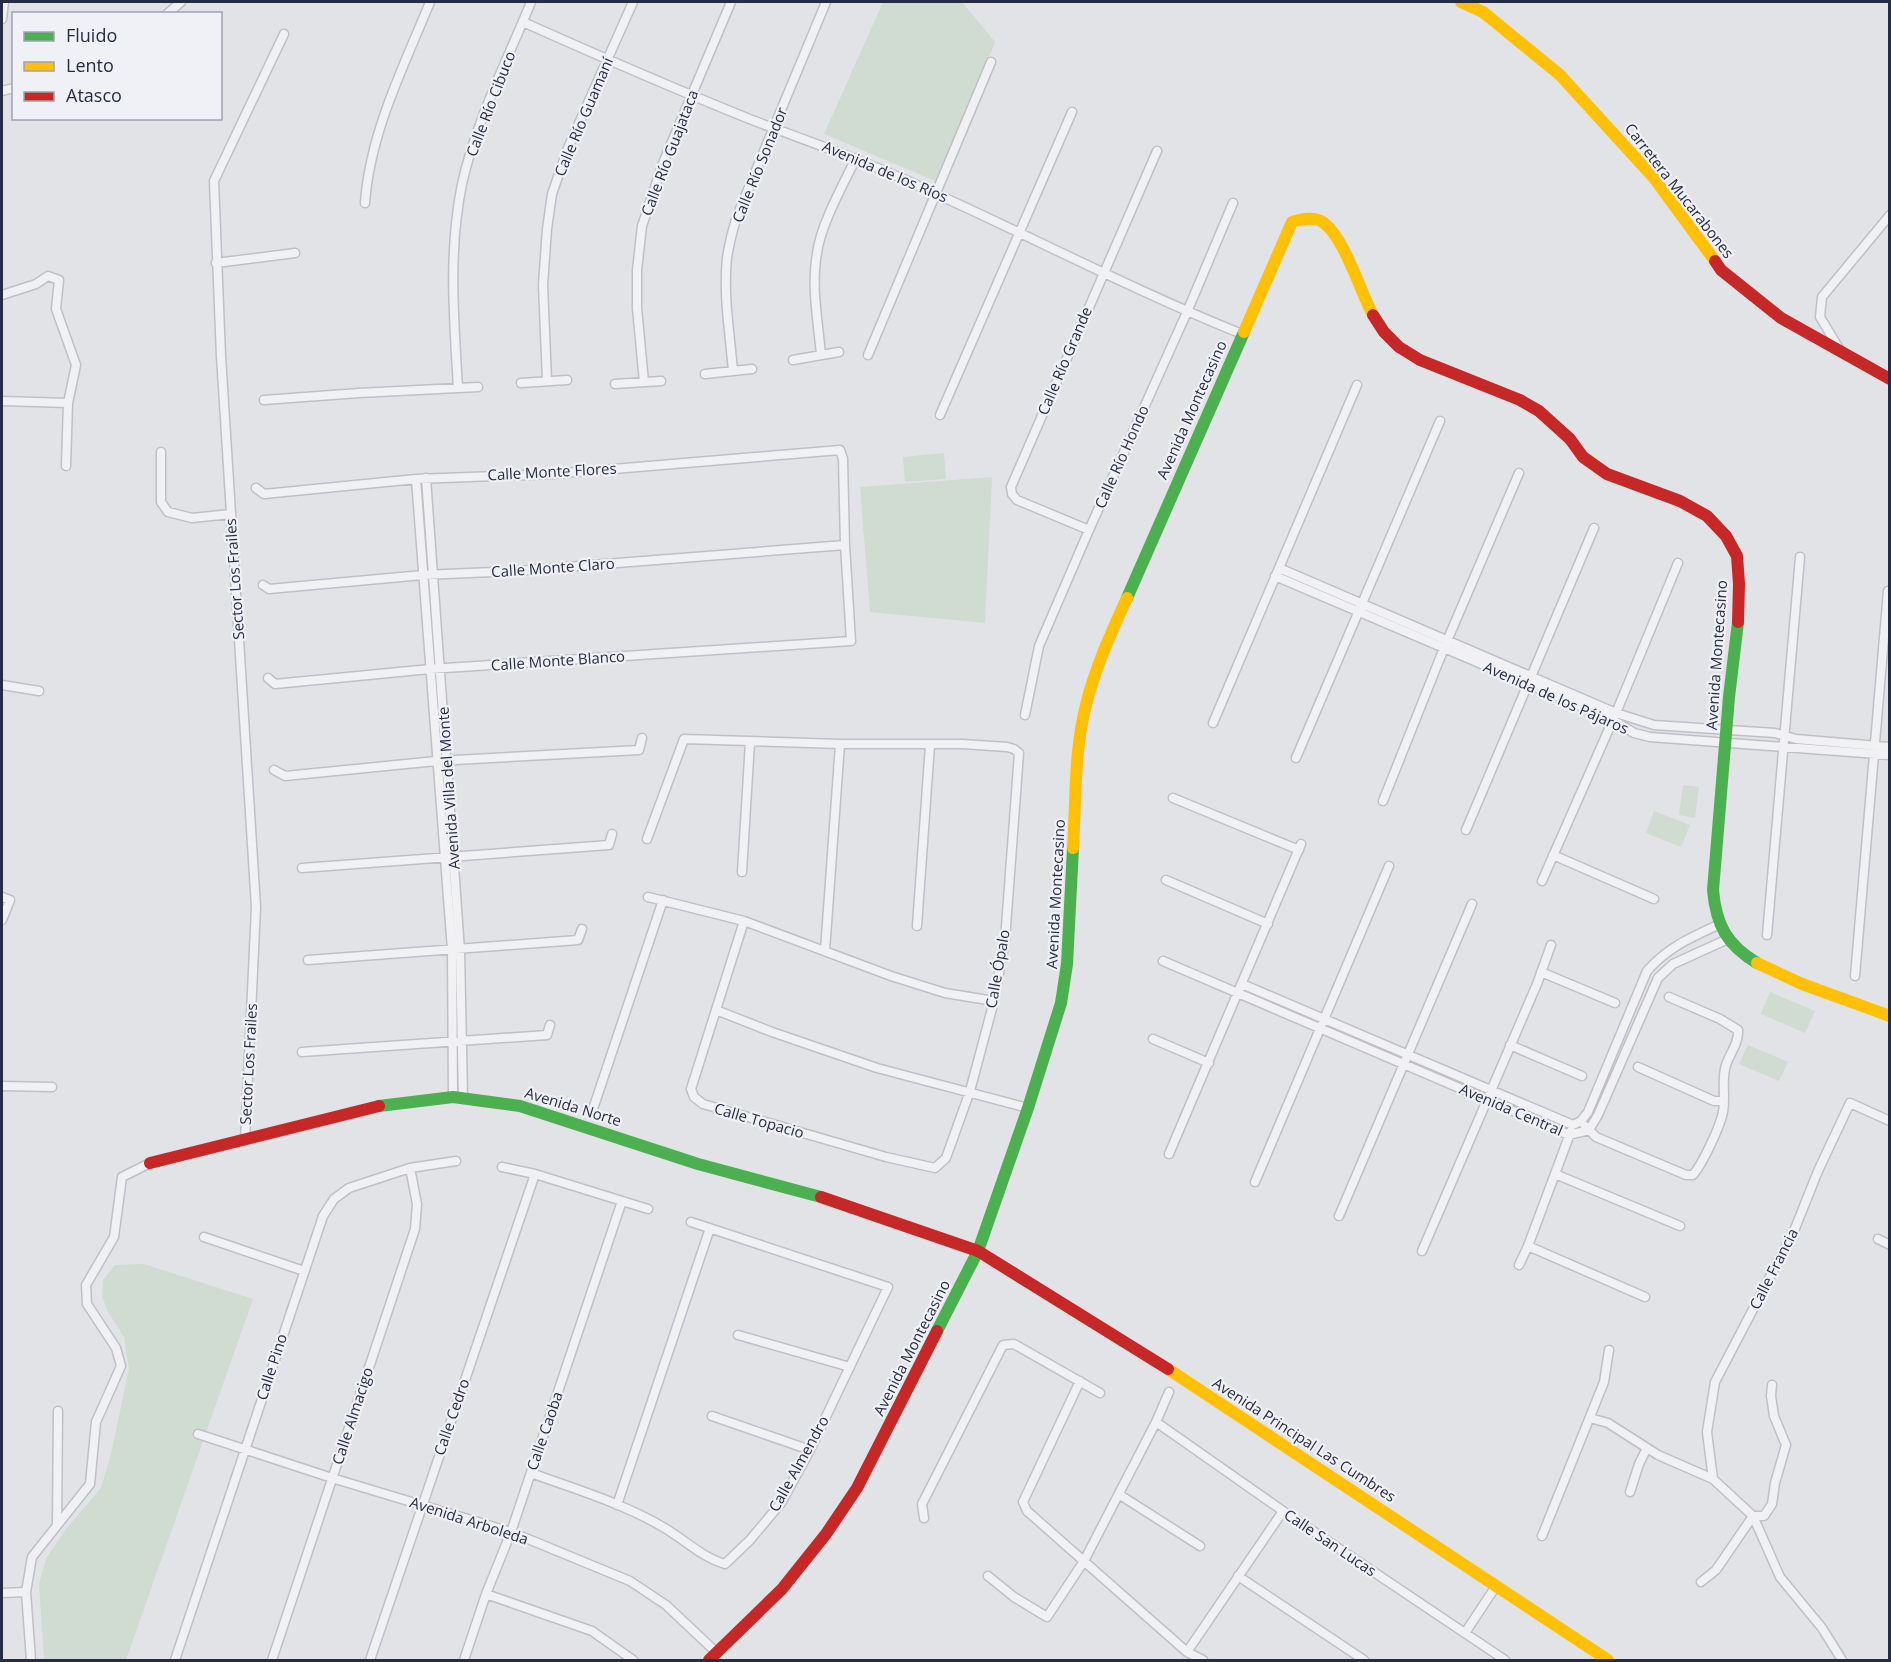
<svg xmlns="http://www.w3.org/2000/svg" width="1891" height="1662" font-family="'Open Sans',sans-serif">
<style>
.green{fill:#d0dbd1}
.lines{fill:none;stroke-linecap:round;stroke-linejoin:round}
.street-casing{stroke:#bfc0c5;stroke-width:11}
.street{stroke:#f1f1f4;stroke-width:8}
.fast{stroke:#4caf50;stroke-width:12}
.slow{stroke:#ffc107;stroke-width:12}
.jam{stroke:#c62828;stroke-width:12}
.labels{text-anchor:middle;stroke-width:4.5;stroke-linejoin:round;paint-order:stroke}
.street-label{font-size:15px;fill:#262d43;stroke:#eff1f7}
</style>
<rect width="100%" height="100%" fill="#e2e3e7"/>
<path class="green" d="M883 2H962L995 42 938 182 824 134Z
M944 453 946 479 905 482 903 457Z
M992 477 985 623 870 612 860 487Z
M1683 785 1699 787 1695 818 1679 815Z
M1654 811 1690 825 1681 847 1646 833Z
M1770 992 1815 1011 1805 1033 1761 1014Z
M1748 1045 1788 1062 1779 1081 1739 1064Z
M144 1264 253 1299 126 1660H44L39 1584 46 1559 65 1530 101 1488 111 1454 129 1369 124 1337 108 1312 102 1296 103 1280 115 1265Z"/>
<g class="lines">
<g class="street-casing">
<path id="street" d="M167 14 181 2
M2 19 4 2
M523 22C599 56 675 89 752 120 799 138 846 154 892 174 1009 225 1123 286 1242 334
M2 91 14 88
M365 203C370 132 404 66 430 2
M216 263 295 253
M2 295 36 284 48 276 59 280 56 309 76 365 68 403 66 466
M1840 350 1820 317 1822 297 1890 215
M821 355C818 321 811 286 817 253 821 224 843 185 856 158
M868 355 991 62
M793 360 839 352
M733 371C730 334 723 295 727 258 729 244 733 229 737 216L826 2
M705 374 752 369
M547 380 543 285 547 229 552 194 568 148 633 2
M644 382 637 308V270L642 226 663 163 731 2
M521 383 567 380
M615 384 661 381
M458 388C454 320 448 252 462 184 476 121 507 61 531 2
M264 400 359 393 478 387
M2 401 68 403
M940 415 1072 112
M161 452V502L168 512 192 518 231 514
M426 478 460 950 463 1098
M416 479 452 950 453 1097
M256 488 264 494 416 479 554 474 840 450 843 459 845 545 851 641 430 669 275 684 268 678
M1089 530 1017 500 1012 494 1011 487 1157 151
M1279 568 1616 713 1654 725 1775 733 1796 739 1890 747
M1275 576 1613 720 1634 733 1650 737 1890 755
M263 585 269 589 423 575 516 571 845 545
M2 685 39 691
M1025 715 1039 646 1089 530 1187 312 1233 203
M1213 723 1357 385
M1296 758 1440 421
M274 770 285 776 436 761 639 750 642 738
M1173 798 1299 850
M1383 801 1444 648 1519 473
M1466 830 1594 528
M647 839 684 739 840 744H962L1007 747 1014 749 1019 753 1005 940 994 1001 970 1091 946 1158 935 1168 886 1157 703 1104 694 1097 691 1089 744 921
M1553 855 1654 899
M302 868 609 845 612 834
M742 872 750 742
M1166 880 1268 924
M1542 881 1616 713 1678 563
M2 897 10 900 2 920
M648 897 744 921 891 976 945 993 994 1001
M917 926 930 745
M1767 935 1800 557
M825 951 840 744
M308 960 578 940 582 929
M1163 961 1569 1135 1589 1130 1598 1115 1658 978 1673 964 1728 939
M1541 972 1615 1003
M1855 976 1888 591
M1242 984 1573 1125 1581 1121 1588 1112 1647 971C1668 947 1692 937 1720 924
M716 1010 772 1032 877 1068 1028 1108
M1153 1039 1209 1063
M1510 1045 1582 1076
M302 1052 547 1035 550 1025
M1638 1067 1714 1101H1723
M2 1086 52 1087
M592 1112 663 900
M1585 1126 1596 1137 1686 1175H1693C1703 1163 1720 1127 1723 1112 1726 1096 1721 1081 1726 1065 1730 1053 1739 1043 1738 1030L1720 1019 1669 997
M245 1140 256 907 221 356 214 181 284 34
M1169 1154 1301 844
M502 1167 535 1174 648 1209
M1555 1174 1680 1226
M1255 1182 1389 866
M1339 1216 1472 904
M204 1237 304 1271
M1878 1239 1890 1245
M1528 1246 1645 1297
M1422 1251 1537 984 1551 945
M1519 1265 1528 1246 1571 1131
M738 1335 850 1367
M1080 1381 1023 1502 1027 1511 1187 1652 1203 1660
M712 1416 810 1450
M1590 1418 1608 1423 1658 1455 1713 1479 1753 1516 1780 1577 1822 1628 1842 1660
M1156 1422 1283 1511 1505 1660
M198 1434 332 1478 511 1532 630 1581 666 1605 717 1653
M531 1473C575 1489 622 1503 663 1527 684 1539 701 1557 725 1564L750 1540 781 1503 810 1450 888 1287 691 1222
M1713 1479 1707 1432 1715 1382 1794 1231 1818 1171 1850 1103 1890 1121
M1630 1492 1639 1464 1647 1448
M1120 1495 1200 1546
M617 1505 710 1228
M924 1518 922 1504 1003 1345 1014 1344 1100 1393
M57 1523 58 1411
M1542 1536 1604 1382 1609 1350
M988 1576 1014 1597 1047 1617 1084 1561 1156 1422 1169 1392
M1238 1576 1364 1660
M1701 1582 1716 1570 1753 1516H1764L1772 1504 1775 1483 1786 1445 1774 1416 1771 1396 1772 1385
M2 1593 26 1592
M486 1594 592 1631 633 1660
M1465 1633 1496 1586
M1187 1652 1283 1511
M31 1660 26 1592 32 1557 90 1484 96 1422 121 1366 116 1348 87 1304 86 1285 114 1237 122 1177 150 1163
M175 1660 323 1216 334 1199 349 1188 410 1168 456 1161
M272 1660 415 1229 417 1204 410 1168
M370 1660 535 1174
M464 1660 486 1594 511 1532 622 1201"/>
</g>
<use href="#street" class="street"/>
<path class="fast" d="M1127 598 1244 332
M1738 622 1729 697 1713 890C1716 925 1727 945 1757 963
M379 1106 453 1097 520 1106 698 1164 821 1197
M937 1331 978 1251 1028 1108 1061 1003 1067 964 1073 848"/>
<path class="slow" d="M1461 2 1483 12 1560 75 1654 178 1715 261
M1244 332 1292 222C1302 219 1315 216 1324 223 1345 239 1360 291 1373 315
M1073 848C1076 801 1074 751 1086 705 1095 668 1111 633 1127 598
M1757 963 1802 984 1890 1016
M1168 1369 1608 1660"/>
<path class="jam" d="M1715 261 1721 270 1781 318 1890 379
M1373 315 1384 332 1399 347 1420 360 1520 400 1539 411 1570 439 1583 457 1607 474 1680 501 1707 516 1726 536 1737 556 1739 584 1738 622
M150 1163 379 1106
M821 1197 978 1251 1168 1369
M709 1660 782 1589 826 1534 857 1488 937 1331"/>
</g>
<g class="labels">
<g class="street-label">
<text transform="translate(491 104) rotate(-69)" y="5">Calle Río Cibuco</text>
<text transform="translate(584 117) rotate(-67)" y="5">Calle Río Guamaní</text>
<text transform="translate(670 153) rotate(-69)" y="5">Calle Río Guajataca</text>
<text transform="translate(760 165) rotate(-68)" y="5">Calle Río Sonador</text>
<text transform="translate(885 172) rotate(23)" y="5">Avenida de los Ríos</text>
<text transform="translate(1679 191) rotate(52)" y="5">Carretera Mucarabones</text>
<text transform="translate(1065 361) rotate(-67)" y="5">Calle Río Grande</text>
<text transform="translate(1192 410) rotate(-66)" y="5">Avenida Montecasino</text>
<text transform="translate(1122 457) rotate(-66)" y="5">Calle Río Hondo</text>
<text transform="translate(552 472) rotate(-3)" y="5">Calle Monte Flores</text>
<text transform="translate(553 568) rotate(-4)" y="5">Calle Monte Claro</text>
<text transform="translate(235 579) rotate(-94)" y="5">Sector Los Frailes</text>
<text transform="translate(1717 655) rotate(-86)" y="5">Avenida Montecasino</text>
<text transform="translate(558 661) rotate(-4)" y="5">Calle Monte Blanco</text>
<text transform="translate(1556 698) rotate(24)" y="5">Avenida de los Pájaros</text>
<text transform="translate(449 788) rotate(-94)" y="5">Avenida Villa del Monte</text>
<text transform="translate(1056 894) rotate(-87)" y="5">Avenida Montecasino</text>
<text transform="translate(998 969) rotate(-80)" y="5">Calle Ópalo</text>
<text transform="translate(249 1064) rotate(-87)" y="5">Sector Los Frailes</text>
<text transform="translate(573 1107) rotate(17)" y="5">Avenida Norte</text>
<text transform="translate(1511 1110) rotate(23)" y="5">Avenida Central</text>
<text transform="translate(759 1121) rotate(16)" y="5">Calle Topacio</text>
<text transform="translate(1774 1269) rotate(-63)" y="5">Calle Francia</text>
<text transform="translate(912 1348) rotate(-63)" y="5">Avenida Montecasino</text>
<text transform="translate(272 1367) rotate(-72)" y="5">Calle Pino</text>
<text transform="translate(353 1416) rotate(-72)" y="5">Calle Almacigo</text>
<text transform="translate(452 1417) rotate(-71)" y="5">Calle Cedro</text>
<text transform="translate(545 1431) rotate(-71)" y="5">Calle Caoba</text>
<text transform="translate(1304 1440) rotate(33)" y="5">Avenida Principal Las Cumbres</text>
<text transform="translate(799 1464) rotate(-61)" y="5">Calle Almendro</text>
<text transform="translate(469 1521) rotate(18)" y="5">Avenida Arboleda</text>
<text transform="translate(1330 1543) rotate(34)" y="5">Calle San Lucas</text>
</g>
</g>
<rect width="1891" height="1662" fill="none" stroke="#262d43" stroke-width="6"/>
<rect x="12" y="12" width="210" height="108" fill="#eff1f7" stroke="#9fa3af" stroke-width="1.5"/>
<rect x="24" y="32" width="30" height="9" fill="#4caf50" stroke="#9fa3af" stroke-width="1.5"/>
<text x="66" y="42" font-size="18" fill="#262d43">Fluido</text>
<rect x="24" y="62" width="30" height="9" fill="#ffc107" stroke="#9fa3af" stroke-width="1.5"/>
<text x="66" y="72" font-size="18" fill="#262d43">Lento</text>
<rect x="24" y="92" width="30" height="9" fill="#c62828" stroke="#9fa3af" stroke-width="1.5"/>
<text x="66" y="102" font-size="18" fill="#262d43">Atasco</text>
</svg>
